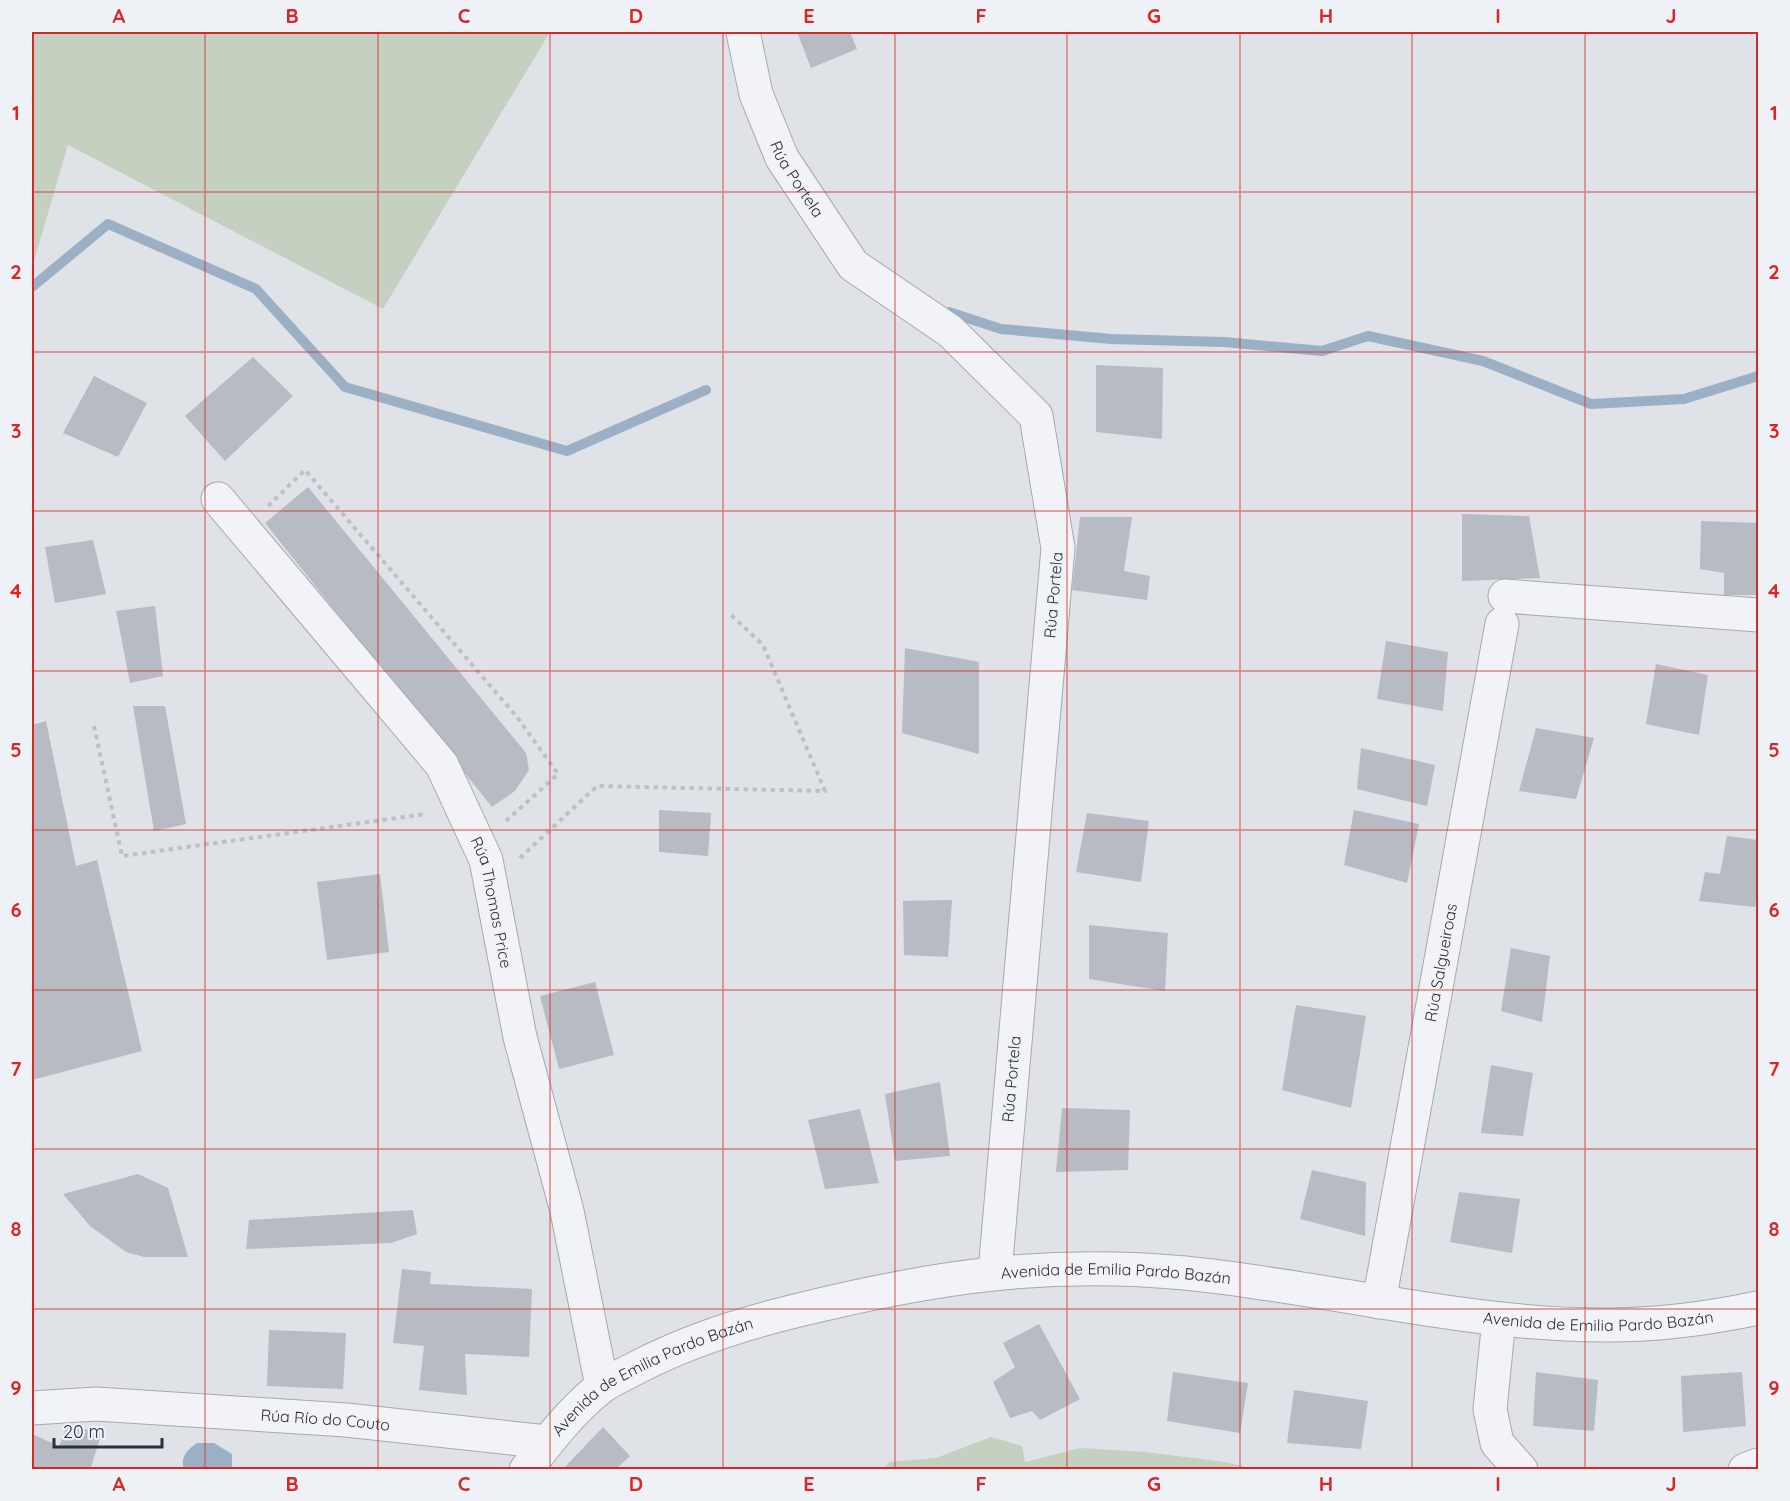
<svg xmlns="http://www.w3.org/2000/svg" width="1790" height="1501" font-family="Quicksand,sans-serif">
<style>
.green{fill:#c5d1c0}
.water{fill:#9cb0c5}
.lines{fill:none;stroke-linecap:round;stroke-linejoin:round}
.stream{stroke:#9cb0c5;stroke-width:10}
.building{fill:#b6bbc4}
.minor-casing{stroke:#a5a9b1;stroke-width:35}
.tertiary-casing{stroke:#a5a9b1;stroke-width:35}
.path{stroke:#bdc0c6;stroke-width:4;stroke-dasharray:4.5 4.5;stroke-linecap:butt}
.minor{stroke:#f1f3f6;stroke-width:33}
.tertiary{stroke:#f1f3f6;stroke-width:33}
.grid{fill:none;stroke:#d62828;stroke-width:1.5;stroke-opacity:0.55}
.labels{text-anchor:middle;stroke-width:4.5;stroke-linejoin:round;paint-order:stroke}
.street-label{font-size:16px;fill:#29303d;stroke:#eef1f5}
.neatline{fill:none;stroke:#d62828;stroke-width:2}
.grid-label{font-size:20px;text-anchor:middle;font-weight:bold;fill:#d62828}
</style>
<rect width="100%" height="100%" fill="#dfe2e7"/>
<path class="green" d="M32 32H550L383 309 68 145 32 268Z
M991 1437 1022 1446 1025 1462 1080 1448 1145 1452 1225 1462 1255 1469H883L889 1462 936 1458Z"/>
<path class="water" d="M197 1443H214L232 1454V1469H184C180 1457 187 1450 197 1443Z"/>
<g class="lines">
<path class="stream" d="M32 287 108 224 256 289 345 387 567 451 706 390
M949 312 1001 329 1111 339 1224 342 1322 351 1368 336 1483 361 1591 404 1684 399 1758 376"/>
</g>
<path class="building" d="M797 32H850L857 49 811 68Z
M253 357 293 396 225 461 185 416Z
M1096 365 1163 368 1162 439 1096 432Z
M94 376 147 403 118 457 63 433Z
M308 487 526 753 529 770 515 791 492 807 265 523Z
M1462 514 1529 516 1540 578 1462 581Z
M1080 517H1132L1124 571 1150 576 1147 600 1072 590Z
M1701 521 1758 523V595H1724V573L1700 569Z
M93 540 106 594 55 603 45 547Z
M155 606 163 676 130 683 116 611Z
M1386 641 1448 652 1443 711 1377 699Z
M905 648 979 662V754L902 733Z
M1656 664 1708 675 1699 735 1646 724Z
M133 706H165L186 824 154 831Z
M46 721 76 866 97 860 142 1051 32 1080V725Z
M1536 728 1594 738 1576 799 1519 791Z
M1361 748 1435 765 1427 806 1357 789Z
M659 810 711 813 708 856 659 852Z
M1354 810 1419 824 1407 883 1344 865Z
M1087 813 1149 821 1141 882 1076 872Z
M1727 836 1758 840V885L1755 907 1699 901 1705 872 1720 874Z
M380 874 389 952 327 960 317 882Z
M952 900 948 957 904 955 903 901Z
M1089 925 1168 933 1165 991 1089 979Z
M1511 948 1550 956 1542 1022 1501 1011Z
M595 982 614 1055 559 1069 540 996Z
M1296 1005 1366 1016 1351 1108 1282 1090Z
M1491 1065 1533 1073 1523 1136 1481 1133Z
M940 1082 950 1156 895 1161 885 1094Z
M1062 1108 1130 1110 1128 1170 1056 1172Z
M860 1109 879 1183 825 1189 808 1120Z
M1312 1170 1366 1182 1365 1236 1300 1219Z
M138 1174 168 1188 188 1257H144L126 1252 90 1226 63 1194Z
M1459 1192 1520 1199 1512 1253 1450 1242Z
M413 1210 417 1234 391 1243 246 1249 249 1220Z
M402 1269 431 1272 430 1284 532 1289 529 1357 465 1354 467 1395 419 1390 424 1346 393 1343Z
M1039 1324 1080 1399 1040 1420 1032 1411 1010 1418 993 1382 1015 1367 1003 1343Z
M269 1330 346 1333 343 1389 267 1386Z
M1173 1372 1248 1383 1240 1433 1167 1421Z
M1536 1372 1598 1380 1594 1431 1533 1426Z
M1742 1372 1746 1426 1683 1432 1681 1376Z
M1294 1390 1368 1401 1361 1449 1287 1443Z
M67 1426 102 1432 90 1470H32V1434L59 1446Z
M603 1427 630 1456 615 1470H562Z"/>
<g class="lines">
<g class="minor-casing">
<g id="minor">
<path id="s1" d="M743 32 756 94 782 158 853 265 950 331 1036 416 1058 548 995 1272"/>
<path id="s2" d="M218 499 442 765 486 860 520 1037 567 1211 602 1386"/>
<path d="M1505 596 1758 615"/>
<path id="s3" d="M1379 1302 1502 624"/>
<path d="M1499 1319 1490 1409 1497 1443 1521 1470"/>
<path id="s4" d="M32 1408 96 1404 346 1420 547 1442"/>
<path d="M1745 1470 1758 1465"/>
</g>
</g>
<g class="tertiary-casing">
<g id="tertiary">
<path id="s5" d="M526 1470C549 1440 571 1411 600 1388 610 1380 623 1375 634 1369 687 1341 741 1324 799 1310 933 1277 1046 1260 1185 1273 1327 1287 1467 1326 1610 1325 1660 1325 1710 1318 1758 1308"/>
</g>
</g>
<path class="path" d="M268 506 305 470 517 717 558 774 505 822
M94 726 122 856 426 814
M520 858 597 786 825 791 763 645 728 612"/>
<use href="#minor" class="minor"/>
<use href="#tertiary" class="tertiary"/>
</g>
<path class="grid" d="M205 32V1470M378 32V1470M550 32V1470M723 32V1470M895 32V1470M1067 32V1470M1240 32V1470M1412 32V1470M1585 32V1470M32 192H1758M32 352H1758M32 511H1758M32 671H1758M32 830H1758M32 990H1758M32 1149H1758M32 1309H1758"/>
<g class="labels">
<g class="street-label">
<text dy="6" stroke="none"><textPath href="#s1" startOffset="158">Rúa Portela</textPath></text>
<text transform="translate(1053 595) rotate(-85)" y="6">Rúa Portela</text>
<text dy="6" stroke="none"><textPath href="#s2" startOffset="495">Rúa Thomas Price</textPath></text>
<text dy="6" stroke="none"><textPath href="#s3" startOffset="345">Rúa Salgueiroas</textPath></text>
<text transform="translate(1011 1079) rotate(-85)" y="6">Rúa Portela</text>
<text dy="6" stroke="none"><textPath href="#s5" startOffset="646">Avenida de Emilia Pardo Bazán</textPath></text>
<text dy="6" stroke="none"><textPath href="#s5" startOffset="1132">Avenida de Emilia Pardo Bazán</textPath></text>
<text dy="6" stroke="none"><textPath href="#s5" startOffset="162">Avenida de Emilia Pardo Bazán</textPath></text>
<text dy="6" stroke="none"><textPath href="#s4" startOffset="294">Rúa Río do Couto</textPath></text>
</g>
</g>
<rect width="1790" height="1501" fill="none" stroke="#eef1f5" stroke-width="66"/>
<path d="M54 1438v9h108v-9" fill="none" stroke="#29303d" stroke-width="3"/>
<text x="63" y="1438" font-size="18" fill="#29303d" stroke="#eef1f5" stroke-width="4.5" paint-order="stroke">20 m</text>
<rect x="33" y="33" width="1724" height="1435" class="neatline"/>
<g class="grid-label">
<text x="119" y="23">A</text>
<text x="292" y="23">B</text>
<text x="464" y="23">C</text>
<text x="636" y="23">D</text>
<text x="809" y="23">E</text>
<text x="981" y="23">F</text>
<text x="1154" y="23">G</text>
<text x="1326" y="23">H</text>
<text x="1498" y="23">I</text>
<text x="1671" y="23">J</text>
<text x="16" y="120">1</text>
<text x="1774" y="120">1</text>
<text x="16" y="279">2</text>
<text x="1774" y="279">2</text>
<text x="16" y="438">3</text>
<text x="1774" y="438">3</text>
<text x="16" y="598">4</text>
<text x="1774" y="598">4</text>
<text x="16" y="757">5</text>
<text x="1774" y="757">5</text>
<text x="16" y="917">6</text>
<text x="1774" y="917">6</text>
<text x="16" y="1076">7</text>
<text x="1774" y="1076">7</text>
<text x="16" y="1236">8</text>
<text x="1774" y="1236">8</text>
<text x="16" y="1395">9</text>
<text x="1774" y="1395">9</text>
<text x="119" y="1491">A</text>
<text x="292" y="1491">B</text>
<text x="464" y="1491">C</text>
<text x="636" y="1491">D</text>
<text x="809" y="1491">E</text>
<text x="981" y="1491">F</text>
<text x="1154" y="1491">G</text>
<text x="1326" y="1491">H</text>
<text x="1498" y="1491">I</text>
<text x="1671" y="1491">J</text>
</g>
</svg>
